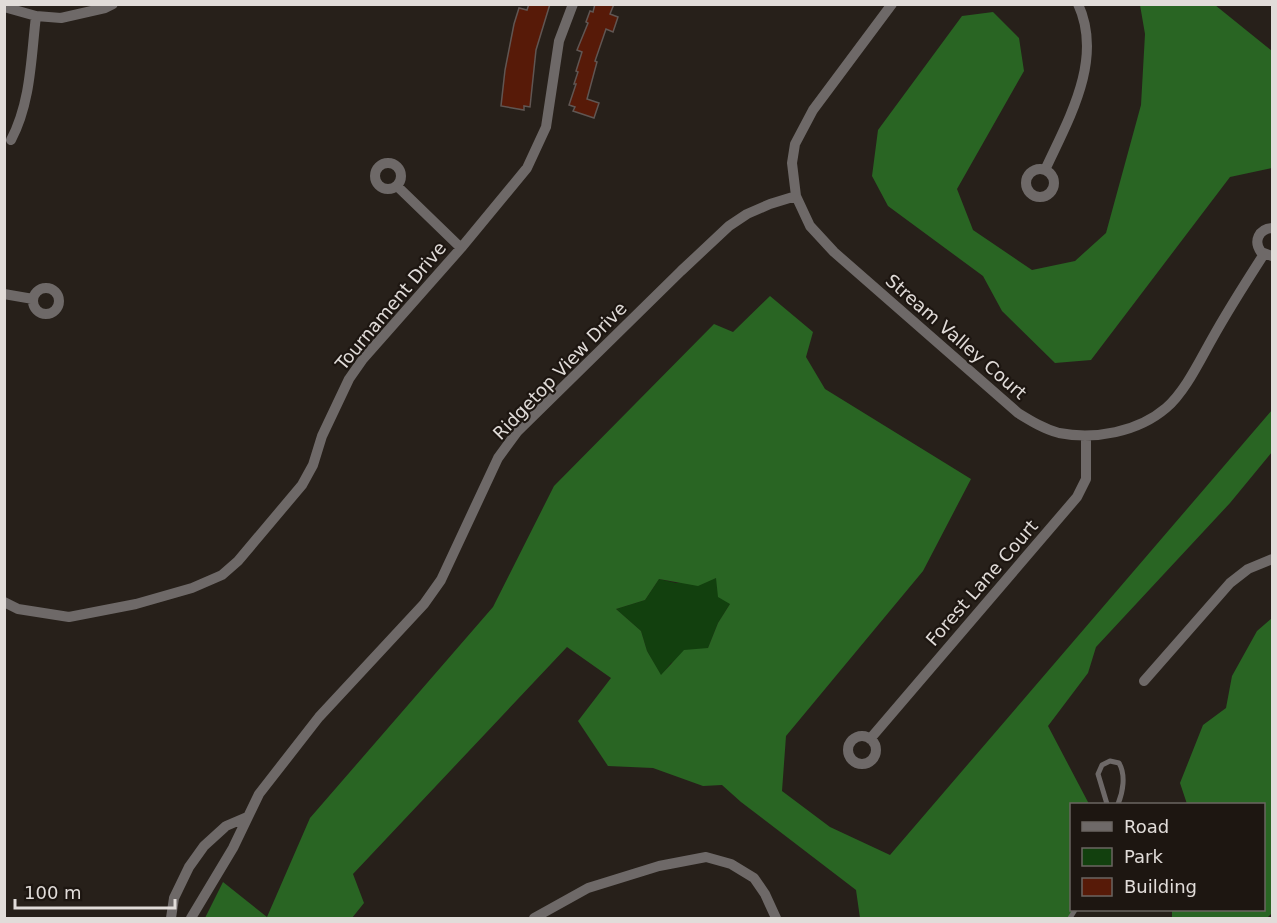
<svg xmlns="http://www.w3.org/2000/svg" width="1277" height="923" font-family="'DejaVu Sans',sans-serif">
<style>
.green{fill:#12400e}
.forest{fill:#296523;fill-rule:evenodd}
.building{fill:#571a08;stroke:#605653;stroke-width:1.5}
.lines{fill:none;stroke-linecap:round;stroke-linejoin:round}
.service{stroke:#6e6968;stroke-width:5}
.minor{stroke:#6e6968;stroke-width:10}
.labels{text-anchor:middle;stroke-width:4.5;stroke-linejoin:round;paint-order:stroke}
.street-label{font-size:18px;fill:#e1dcd9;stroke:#1d1611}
</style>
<rect width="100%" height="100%" fill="#27201a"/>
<path class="green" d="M716 578 730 604 718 623 708 648 671 663 661 676 647 651 641 631 616 609 645 600 659 579 676 583Z"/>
<path class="forest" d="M1140 5H1215L1272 51V168L1230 177 1091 360 1055 363 1002 311 983 276 888 206 872 176 878 130 962 16 993 12 1019 38 1024 71 957 189 973 230 1032 270 1075 261 1106 233 1141 105 1145 34Z
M770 296 813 332 806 357 825 389 971 479 923 571 786 736 782 791 830 827 890 855 1272 410V452L1230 503 1096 647 1088 673 1048 726 1089 804H1072V910H1074L1071 918H860L856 890 741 802 722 785 703 786 653 768 608 766 578 721 611 678 567 647 353 874 364 903 352 918H205L223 882 267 917 310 818 493 607 554 486 714 324 733 332ZM716 578 718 597 730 604 718 623 708 648 684 650 661 675 647 651 641 631 616 609 645 600 659 579 698 586Z
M1272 618V915L1271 914 1267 918H1172V910H1264V804H1187L1180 783 1203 725 1226 708 1232 676 1257 631Z"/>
<path class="building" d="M529 4H550L536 50 530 107 524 106V110L501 106 505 70 514 24 519 8 527 10Z
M595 4H614L610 14 618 17 613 32 606 29 595 61 597 62 587 99 599 103 594 118 573 111 575 107 569 105 576 84H574L578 72 576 71 582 52 577 50 588 23 586 22 590 11 593 12Z"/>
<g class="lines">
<path class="service" d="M1107 804 1098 774 1102 765 1110 761 1119 763C1126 775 1123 792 1118 804
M1070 918 1075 910"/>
<path class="minor" d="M892 4 813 110 795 144 792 163 796 196 810 226 834 252 1018 413C1031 421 1044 429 1059 433 1095 440 1138 432 1166 408 1185 392 1200 360 1212 339 1228 310 1246 282 1264 254
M4 7 36 16 61 18 105 8 113 4
M11 140C31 102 31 58 36 16
M375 176a13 13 0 1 1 26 0a13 13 0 1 1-26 0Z
M1026 183a14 14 0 1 1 28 0a14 14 0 1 1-28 0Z
M1045 170C1068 120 1104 60 1078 4
M397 186 461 248
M1272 228C1259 229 1253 241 1261 252L1272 256
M33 301a13 13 0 1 1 26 0a13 13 0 1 1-26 0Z
M4 294 33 299
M4 602 18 609 69 617 136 604 192 588 222 575 238 561 302 485 313 465 322 436 349 379 363 359 461 248 527 168 546 127 559 41 573 4
M1144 681 1230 583 1248 569 1272 559
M848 750a14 14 0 1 1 28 0a14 14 0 1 1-28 0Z
M870 739 1077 497 1086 479V437
M171 918 174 898 189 867 204 846 226 826 247 817
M191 918 233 848 259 794 319 717 424 604 441 580 498 458 517 432 681 271 729 226 747 214 770 204 796 196
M534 918 588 888 659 866 706 857 731 864 754 878 765 894 776 918"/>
</g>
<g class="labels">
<g class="street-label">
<text transform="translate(391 306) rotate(-50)" y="6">Tournament Drive</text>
<text transform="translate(956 337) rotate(41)" y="6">Stream Valley Court</text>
<text transform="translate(560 371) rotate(-46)" y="6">Ridgetop View Drive</text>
<text transform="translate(982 583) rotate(-49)" y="6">Forest Lane Court</text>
</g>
</g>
<rect width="1277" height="923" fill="none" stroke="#e1dcd9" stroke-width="12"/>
<rect x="1070" y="803" width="195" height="108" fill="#1d1611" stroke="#6b6561" stroke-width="1.5"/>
<rect x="1082" y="822" width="30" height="9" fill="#6e6968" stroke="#6b6561" stroke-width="1.5"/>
<text x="1124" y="833" font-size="18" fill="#e1dcd9">Road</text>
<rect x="1082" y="848" width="30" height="18" fill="#12400e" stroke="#6b6561" stroke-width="1.5"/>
<text x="1124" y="863" font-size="18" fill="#e1dcd9">Park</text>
<rect x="1082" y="878" width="30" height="18" fill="#571a08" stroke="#6b6561" stroke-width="1.5"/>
<text x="1124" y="893" font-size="18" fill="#e1dcd9">Building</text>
<path d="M15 899v9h160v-9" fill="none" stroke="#e1dcd9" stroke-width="3"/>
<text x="24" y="899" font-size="18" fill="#e1dcd9" stroke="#1d1611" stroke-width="4.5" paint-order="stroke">100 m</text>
</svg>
